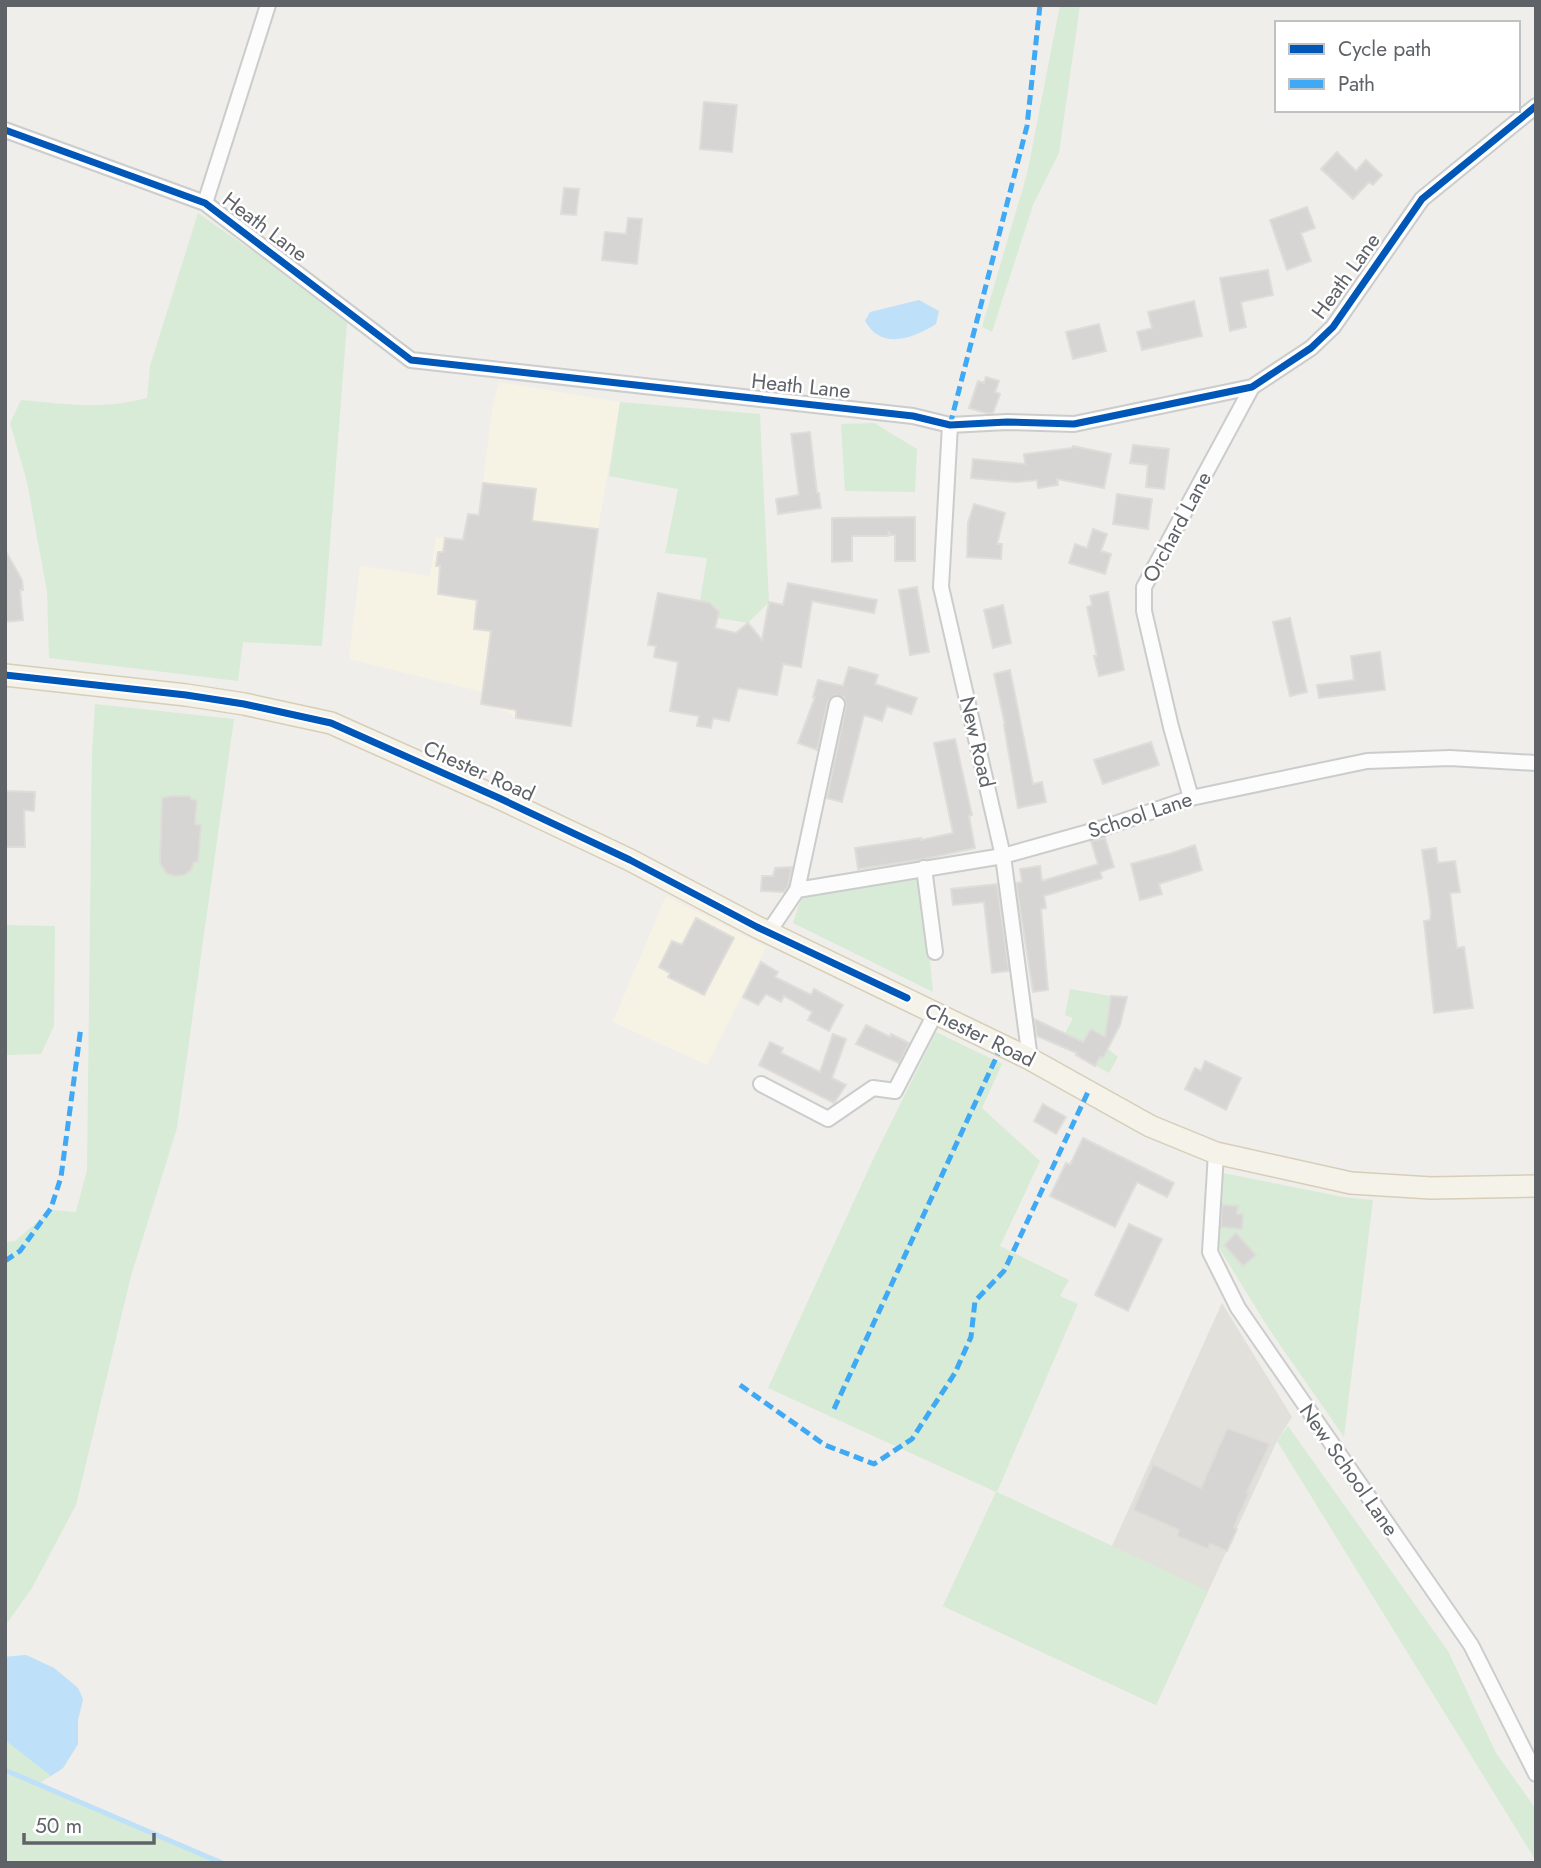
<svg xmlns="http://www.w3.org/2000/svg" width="1541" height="1868" font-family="Jost,sans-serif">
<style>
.commercial{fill:#f7f3e4}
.education{fill:#e2e0da}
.green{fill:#d8ebd6}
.water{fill:#bfe0f9}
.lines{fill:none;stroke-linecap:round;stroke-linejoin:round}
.stream{stroke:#bfe0f9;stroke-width:5}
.building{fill:#d6d5d3;stroke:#deddd9;stroke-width:2}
.street-casing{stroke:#cbcccc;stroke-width:18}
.primary-casing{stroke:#d7ceb8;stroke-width:24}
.street{stroke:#fdfcfc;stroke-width:14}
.primary{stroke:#f4f2e9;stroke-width:21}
.quiet{stroke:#3fa9f5;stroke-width:5;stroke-dasharray:10 5;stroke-linecap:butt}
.cycleway-casing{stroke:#fff;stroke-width:11}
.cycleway{stroke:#0057b8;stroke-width:7}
.labels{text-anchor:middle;stroke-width:5;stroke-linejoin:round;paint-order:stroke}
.street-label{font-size:21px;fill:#5f6368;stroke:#fff}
</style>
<rect width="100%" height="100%" fill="#efeeea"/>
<path class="commercial" d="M499 382 620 402 598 529 571 726 516 718 499 707 481 704 483 692 349 659 360 566 430 576 436 537 463 540 468 514 479 515 492 410Z
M666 896 766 947 707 1065 613 1022Z"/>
<path class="education" d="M1222 1303 1292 1417 1277 1441 1156 1705 943 1606 996 1493 1112 1546Z"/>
<path class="green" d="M1060 5H1080L1059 153 1033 205 992 332 982 327 1027 174Z
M198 213 258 255 347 323 322 646 243 642 238 681 49 658 47 592 27 482 10 423 21 400C65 404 103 410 147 398L150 366Z
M620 402 760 414 769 602 748 623 717 618 719 612 711 603 700 601 707 558 665 553 678 489 609 476Z
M874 423 917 449 915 492 845 491 841 424Z
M95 704 234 719 177 1128 131 1276 76 1505 32 1588 5 1626V1242L15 1241 51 1210 76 1212 87 1170 92 754Z
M922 878 933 992 793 923 802 896Z
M5 925 55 926 54 1026 41 1054 5 1055Z
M1070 989 1111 996 1108 1017 1121 1020 1108 1049 1118 1057 1109 1073 1059 1045 1073 1018 1065 1015Z
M936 1032 1002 1064 982 1108 1040 1161 1000 1246 1069 1280 1060 1296 1078 1304 997 1492 1208 1591 1156 1705 943 1606 996 1492 768 1388 876 1153Z
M1223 1173 1343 1197 1373 1200 1344 1437 1269 1329 1216 1243Z
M1288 1426 1448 1651 1496 1753 1536 1809V1861L1277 1441Z
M26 1655 54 1668 78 1688 83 1699 78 1720V1744L63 1768 40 1783 222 1863H5V1657Z"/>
<path class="water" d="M919 300 939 311 936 324C913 338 882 351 865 321L870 312Z
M26 1655 54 1668 78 1688 83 1699 78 1720V1744L63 1768 51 1776 5 1740V1657Z"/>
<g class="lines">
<path class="stream" d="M5 1770 222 1863"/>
</g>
<path class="building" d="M704 102 737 105 732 152 700 149Z
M1337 152 1356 171 1366 160 1382 175 1373 185 1369 182 1353 199 1321 169Z
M564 188 579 189 576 215 561 214Z
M1307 207 1315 228 1301 233 1311 261 1287 270 1270 220Z
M628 218 642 219 637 264 602 260 605 232 626 234Z
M1268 270 1273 295 1241 302 1246 327 1230 331 1220 278Z
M1194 301 1202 336 1142 350 1137 332 1152 328 1148 312Z
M1099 324 1106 351 1073 359 1066 332Z
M986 377 999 381 995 392 1000 394 993 413H986L969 408 978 381 984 383Z
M810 432 817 493H819L821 508 778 514 776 499 799 495 791 434Z
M1133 445 1169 449 1164 489 1146 487 1148 465 1130 463Z
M1073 446 1111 454 1104 488 1057 479 1058 485 1038 488 1037 480 1015 482 971 478 973 459 1025 464 1024 454 1072 448Z
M483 483 536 489 532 521 598 529 571 726 516 718V710L481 704 491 631 474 629 477 600 438 594 440 566H436L438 552H443L445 538 463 540 468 514 479 515Z
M1117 494 1152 499 1148 529 1113 524Z
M974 504 1005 513 997 544H1002L1001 559 967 557 968 523Z
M915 517V561H895V535H890L889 531 888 536H852V561L832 562V518Z
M1093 529 1107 534 1101 551 1111 554 1105 574 1069 563 1075 544 1087 548Z
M5 550 22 580 23 590H20L23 620 5 622Z
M788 583 877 600 874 613 812 601 801 667 783 664 777 695 738 688 729 721 713 718 711 728 697 726 699 716 670 711 678 662 654 657 656 646 648 645 658 593 710 603 719 612 715 628 736 633 748 623 762 640 769 602 783 605Z
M917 587 929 652 910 655 899 590Z
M1108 592 1124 670 1099 676 1094 656H1097L1087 607 1092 605 1090 596Z
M1003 605 1011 643 993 648 984 610Z
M1290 618 1307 692 1290 696 1273 622Z
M1380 652 1385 690 1319 698 1317 685 1354 680 1351 656Z
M849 667 878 675 875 684 917 698 911 714 887 706 882 721 864 715 842 802 827 798 846 706 844 697 835 695 828 701 817 750 798 743 815 697H813L818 680 843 686Z
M1010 670 1033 784 1042 782 1046 802 1018 808 1004 725H1005L994 674Z
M955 739 972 815 969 816 975 848 925 859 858 869 855 848 921 838V840L953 833 934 743Z
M1151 742 1159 765 1103 784 1094 760Z
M5 791 35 792 34 811 24 810 25 847H5Z
M171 796H190L191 799 197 800 195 824 201 825 198 862H194L191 870 184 875 174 876 166 873 160 863 162 798Z
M1105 838 1114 867 1100 872 1102 878 1044 896 1046 908 1041 909 1048 990 1033 992 1016 883 1022 882 1020 869 1040 866 1042 881 1098 864 1091 841Z
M1195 845 1202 870 1159 884 1162 894 1140 900 1131 864 1172 853Z
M1436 848 1438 863 1455 861 1460 892 1450 893 1457 948 1464 947 1473 1008 1434 1013 1424 921 1430 920 1431 912 1422 850Z
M792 867 788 886 784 892 761 891 762 876H773L775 868Z
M997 884 1009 971 992 973 984 902 953 905 951 889Z
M696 918 734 938 704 995 668 977 670 973 659 967 672 941 682 945Z
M761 962 778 972 775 977 811 995 814 989 843 1005 829 1031 808 1020 812 1012 784 996 781 1002 766 994 758 1005 743 997Z
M1111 996 1127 997 1120 1025 1103 1058 1100 1057 1095 1066 1076 1055 1077 1053 1037 1036 1034 1019 1083 1042 1091 1029 1105 1037Z
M866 1025 890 1037 891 1034 909 1043 899 1063 856 1044Z
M833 1034 846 1039 832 1078 846 1085 834 1103 759 1065 770 1042 783 1048 781 1053 820 1072Z
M1205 1061 1241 1078 1226 1110 1185 1089 1195 1068 1201 1071Z
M1043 1104 1066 1117 1056 1134 1034 1121Z
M1083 1138 1174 1183 1167 1197 1137 1182 1115 1227 1050 1196 1066 1163 1070 1165Z
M1222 1205 1238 1206 1237 1214H1243L1242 1229 1221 1227Z
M1129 1224 1162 1239 1128 1311 1095 1295Z
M1236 1233 1256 1255 1243 1266 1224 1245Z
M1227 1428 1270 1444 1247 1492 1249 1493 1234 1527 1237 1529 1227 1551 1210 1544 1208 1549 1177 1536 1179 1530 1133 1510 1153 1464 1201 1488Z"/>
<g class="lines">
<g class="street-casing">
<path id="street" d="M5 130 205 203 411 360 913 416 950 425 1007 422 1074 424 1252 387 1311 348 1333 327 1422 199 1536 106
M205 203 268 5
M950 425 941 587 1003 856 1030 1059
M1191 798 1171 727 1144 611V587L1252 387
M924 868 935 952
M797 890 837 704
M768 933 797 890 1003 856 1103 828 1191 798 1367 761 1450 758 1536 763
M761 1084 828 1119 873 1088 895 1091 936 1012
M1216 1153 1210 1252 1238 1308 1471 1645 1536 1774"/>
</g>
<g class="primary-casing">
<path id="primary" d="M5 675 186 695 244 704 331 723 499 798 630 860 757 927 1030 1059 1150 1126 1216 1153 1351 1183 1431 1188 1536 1186"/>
</g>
<use href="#street" class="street"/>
<use href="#primary" class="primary"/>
<path class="quiet" d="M950 425 1027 126 1040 5
M5 1261 20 1251 51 1208 61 1177 81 1027
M740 1385 825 1445 874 1464 912 1439 955 1373 971 1337 975 1301 1004 1271 1088 1092
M834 1409 1002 1045"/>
<g class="cycleway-casing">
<path id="cycleway" d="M5 130 205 203 411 360 913 416 950 425 1007 422 1074 424 1252 387 1311 348 1333 327 1422 199 1536 106
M5 675 186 695 244 704 331 723 499 798 630 860 757 927 907 998"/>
</g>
<use href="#cycleway" class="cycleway"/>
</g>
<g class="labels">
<g class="street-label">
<text transform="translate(265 227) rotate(37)" y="7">Heath Lane</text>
<text transform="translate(1346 276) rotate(-54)" y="7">Heath Lane</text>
<text transform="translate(801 386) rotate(6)" y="7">Heath Lane</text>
<text transform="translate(1177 527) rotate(-62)" y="7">Orchard Lane</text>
<text transform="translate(977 742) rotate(77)" y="7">New Road</text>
<text transform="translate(479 771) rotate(24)" y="7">Chester Road</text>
<text transform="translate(1140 815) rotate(-18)" y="7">School Lane</text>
<text transform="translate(980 1035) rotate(26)" y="7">Chester Road</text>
<text transform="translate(1349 1470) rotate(55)" y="7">New School Lane</text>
</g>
</g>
<rect width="1541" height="1868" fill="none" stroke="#5f6368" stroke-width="14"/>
<rect x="1275" y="21" width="245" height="91" fill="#ffffff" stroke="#bfc1c3" stroke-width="2"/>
<rect x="1289" y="44" width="35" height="10" fill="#0057b8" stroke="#bfc1c3" stroke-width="2"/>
<text x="1338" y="56" font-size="21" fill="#5f6368">Cycle path</text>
<rect x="1289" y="79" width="35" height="10" fill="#3fa9f5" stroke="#bfc1c3" stroke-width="2"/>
<text x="1338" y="91" font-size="21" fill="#5f6368">Path</text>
<path d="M24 1833v10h130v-10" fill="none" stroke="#5f6368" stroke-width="3.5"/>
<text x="35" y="1833" font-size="21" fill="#5f6368" stroke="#ffffff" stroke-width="5" paint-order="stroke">50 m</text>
</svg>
